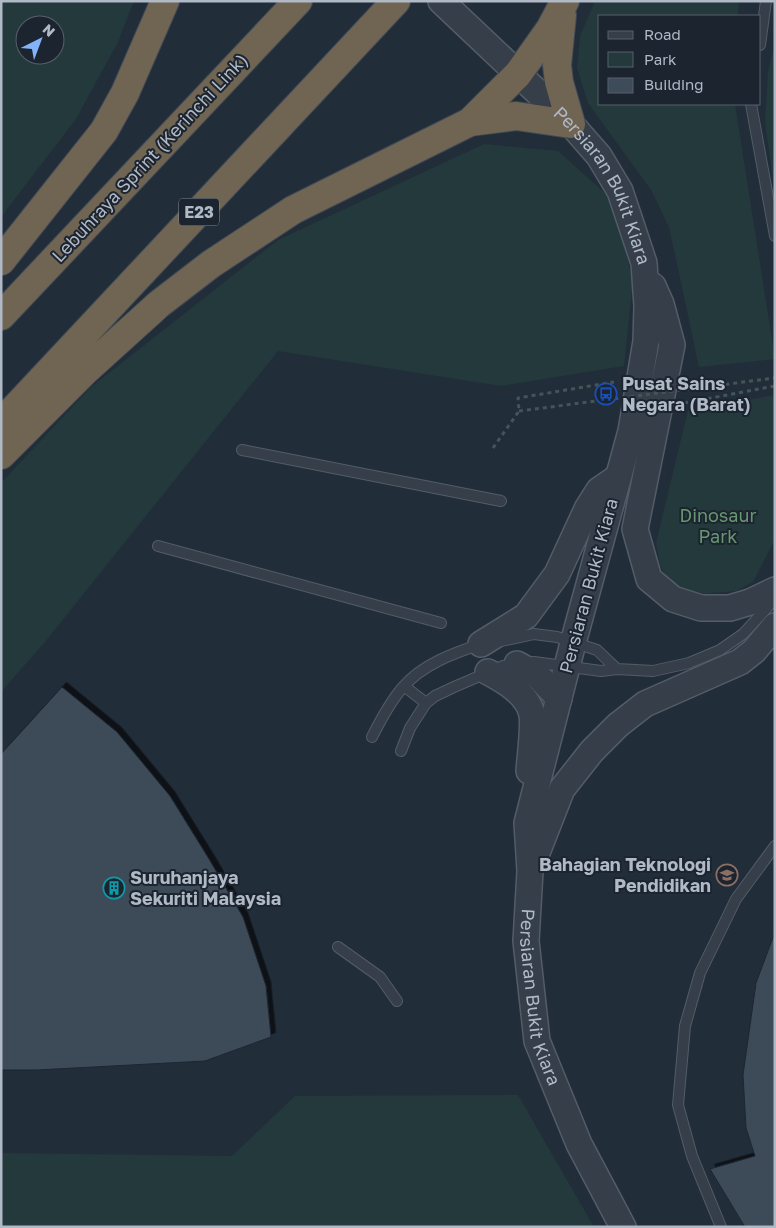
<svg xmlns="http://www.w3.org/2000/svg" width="776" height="1228" font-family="'Golos Text',sans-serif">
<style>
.green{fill:#24393b;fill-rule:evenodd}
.building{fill:#3e4b59;stroke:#1d2631;filter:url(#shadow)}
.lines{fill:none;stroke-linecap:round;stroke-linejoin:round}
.service-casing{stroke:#535c68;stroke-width:12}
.tertiary-casing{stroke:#535c68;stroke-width:28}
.motorway-casing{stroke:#404955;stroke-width:30}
.path{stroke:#425658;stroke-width:3;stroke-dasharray:4 4;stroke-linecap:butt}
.service{stroke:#363e4a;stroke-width:10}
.tertiary{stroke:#363e4a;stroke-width:25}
.motorway{stroke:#706453;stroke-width:28}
.path-bridge{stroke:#425658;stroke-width:3;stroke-dasharray:4 4;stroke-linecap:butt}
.labels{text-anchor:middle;stroke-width:4;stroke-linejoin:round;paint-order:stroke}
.shield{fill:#1b242f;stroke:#838c99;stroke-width:1}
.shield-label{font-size:16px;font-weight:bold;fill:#b0b9c6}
.street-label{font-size:18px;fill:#b0b9c6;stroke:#1b242f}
.poi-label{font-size:18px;font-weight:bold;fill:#b0b9c6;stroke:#1b242f;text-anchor:start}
.park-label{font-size:18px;fill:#689771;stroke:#1b242f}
</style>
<defs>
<filter id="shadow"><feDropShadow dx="4.5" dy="-4.5" stdDeviation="0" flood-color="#0009"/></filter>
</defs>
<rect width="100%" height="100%" fill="#222d3a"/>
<path class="green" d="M1 1H134L118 42 76 119 1 217ZM25 25H55V55H25Z
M595 1H739L738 16H600V104H735L775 359 699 367 669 227 651 190 588 103 577 68 580 36Z
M775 43V194L765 123 768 72Z
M484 144 558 151 614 201 633 282 624 366 501 386 278 351 45 642 1 692V483L91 387 278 240Z
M775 395V539L753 582 736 591 699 594 679 591 667 582 660 564 656 543 688 410Z
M518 1095 594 1227H1V1153L232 1156 295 1096Z"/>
<path class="building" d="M62 687 117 732 170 796 209 859 243 917 266 986 271 1037 205 1061 37 1070H1V754Z
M775 932V1227H745L710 1169 755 1156 746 1128 743 1075 756 983Z"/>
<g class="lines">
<g class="service-casing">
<path id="service" d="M760 45 766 1
M751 104 775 236
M242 450 501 501
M158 546 441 623
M501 641 534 634 557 637 597 650 617 669
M404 686 426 703
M372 737C381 719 390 702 403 687 423 664 454 653 481 644
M401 751 410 728 426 703 435 696 454 687 503 666 534 662 601 671 617 669 653 671 689 663 720 650 743 634 775 599
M338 947 380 977 397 1001
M721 1227 692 1156 678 1105 685 1026 700 973 736 899 775 846"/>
</g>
<g class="tertiary-casing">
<g id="tertiary">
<path id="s1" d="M441 1 571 124 599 156 620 191 644 263 647 306 646 341 631 431 573 643 527 823 530 871 526 941 537 1041 579 1144 623 1227"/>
<path d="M653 286 661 304 672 345 635 529 649 579 673 599 701 608H730L750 602 775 590"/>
<path d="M481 644 526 616 557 574 587 509 599 490 618 477"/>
<path d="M517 664 538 676 559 698"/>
<path d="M488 672C505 681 528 694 532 715 534 727 530 757 529 771"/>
<path d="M533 863 562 789 592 751 618 725 645 704 740 662 754 651 775 626"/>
</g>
</g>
<g class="motorway-casing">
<path id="motorway" d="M470 122 516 116 571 124 559 82 557 65 562 15
M1 261 104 131 125 93 165 1
M1 316 298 1
M1 423 396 1
M1 455 85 371 159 304 211 264 293 210 470 122 518 74 550 29 565 1"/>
</g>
<path class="path" d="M684 403 775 386
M493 448 519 411 518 398 614 382"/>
<use href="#service" class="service"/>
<use href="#tertiary" class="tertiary"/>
<use href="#motorway" class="motorway"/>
<path class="path-bridge" d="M519 411 775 378"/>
</g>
<defs>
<g id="bus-ring" transform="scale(1.125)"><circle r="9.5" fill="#1b242f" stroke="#1a4fb4" stroke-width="1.5"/><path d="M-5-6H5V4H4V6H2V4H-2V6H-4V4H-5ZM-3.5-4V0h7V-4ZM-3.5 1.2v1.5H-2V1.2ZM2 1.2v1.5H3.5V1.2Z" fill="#1a4fb4"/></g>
<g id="school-ring" transform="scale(1.125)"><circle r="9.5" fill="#1b242f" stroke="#8d6e63" stroke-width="1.5"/><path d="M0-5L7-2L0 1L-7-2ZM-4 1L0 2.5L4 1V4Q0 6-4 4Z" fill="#8d6e63"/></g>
<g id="building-ring" transform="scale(1.125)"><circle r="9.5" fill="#1b242f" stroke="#0f9aa8" stroke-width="1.5"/><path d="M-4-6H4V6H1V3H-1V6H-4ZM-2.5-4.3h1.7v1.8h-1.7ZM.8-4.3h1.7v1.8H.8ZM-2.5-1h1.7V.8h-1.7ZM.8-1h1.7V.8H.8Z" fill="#0f9aa8"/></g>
</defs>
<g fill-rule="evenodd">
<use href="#bus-ring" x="606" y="394"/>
<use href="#school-ring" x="727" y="875"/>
<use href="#building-ring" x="114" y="888"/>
</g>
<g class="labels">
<rect class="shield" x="179" y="198.5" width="40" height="27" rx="4"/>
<g class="shield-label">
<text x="199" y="218">E23</text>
</g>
<g class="street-label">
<text transform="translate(150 158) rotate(-47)" y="6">Lebuhraya Sprint (Kerinchi Link)</text>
<text dy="6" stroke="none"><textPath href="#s1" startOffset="249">Persiaran Bukit Kiara</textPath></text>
<text transform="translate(589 586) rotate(-75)" y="6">Persiaran Bukit Kiara</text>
<text dy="6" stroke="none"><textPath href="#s1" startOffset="1089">Persiaran Bukit Kiara</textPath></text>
</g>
<g class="poi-label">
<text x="622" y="390">Pusat Sains<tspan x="622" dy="21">Negara (Barat)</tspan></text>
<text x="711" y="871" text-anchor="end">Bahagian Teknologi<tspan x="711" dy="21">Pendidikan</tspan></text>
<text x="130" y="884">Suruhanjaya<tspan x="130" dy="21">Sekuriti Malaysia</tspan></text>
</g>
<g class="park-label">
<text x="718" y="522">Dinosaur<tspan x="718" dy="21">Park</tspan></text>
</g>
</g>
<rect width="776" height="1228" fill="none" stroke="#b0b9c6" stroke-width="5"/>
<rect x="598" y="15" width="162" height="90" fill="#1b242f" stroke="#57606b"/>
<rect x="608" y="31" width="25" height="8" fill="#363e4a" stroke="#57606b"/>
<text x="644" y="40" font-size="15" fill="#b0b9c6">Road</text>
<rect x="608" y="52" width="25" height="15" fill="#24393b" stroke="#57606b"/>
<text x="644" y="65" font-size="15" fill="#b0b9c6">Park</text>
<rect x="608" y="78" width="25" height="15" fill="#3e4b59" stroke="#57606b"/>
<text x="644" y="90" font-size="15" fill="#b0b9c6">Building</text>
<g transform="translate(40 40) rotate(42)"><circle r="24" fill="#1b242f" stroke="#57606b"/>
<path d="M0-4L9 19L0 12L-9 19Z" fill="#85b3f7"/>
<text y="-8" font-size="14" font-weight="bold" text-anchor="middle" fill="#b0b9c6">N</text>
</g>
</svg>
